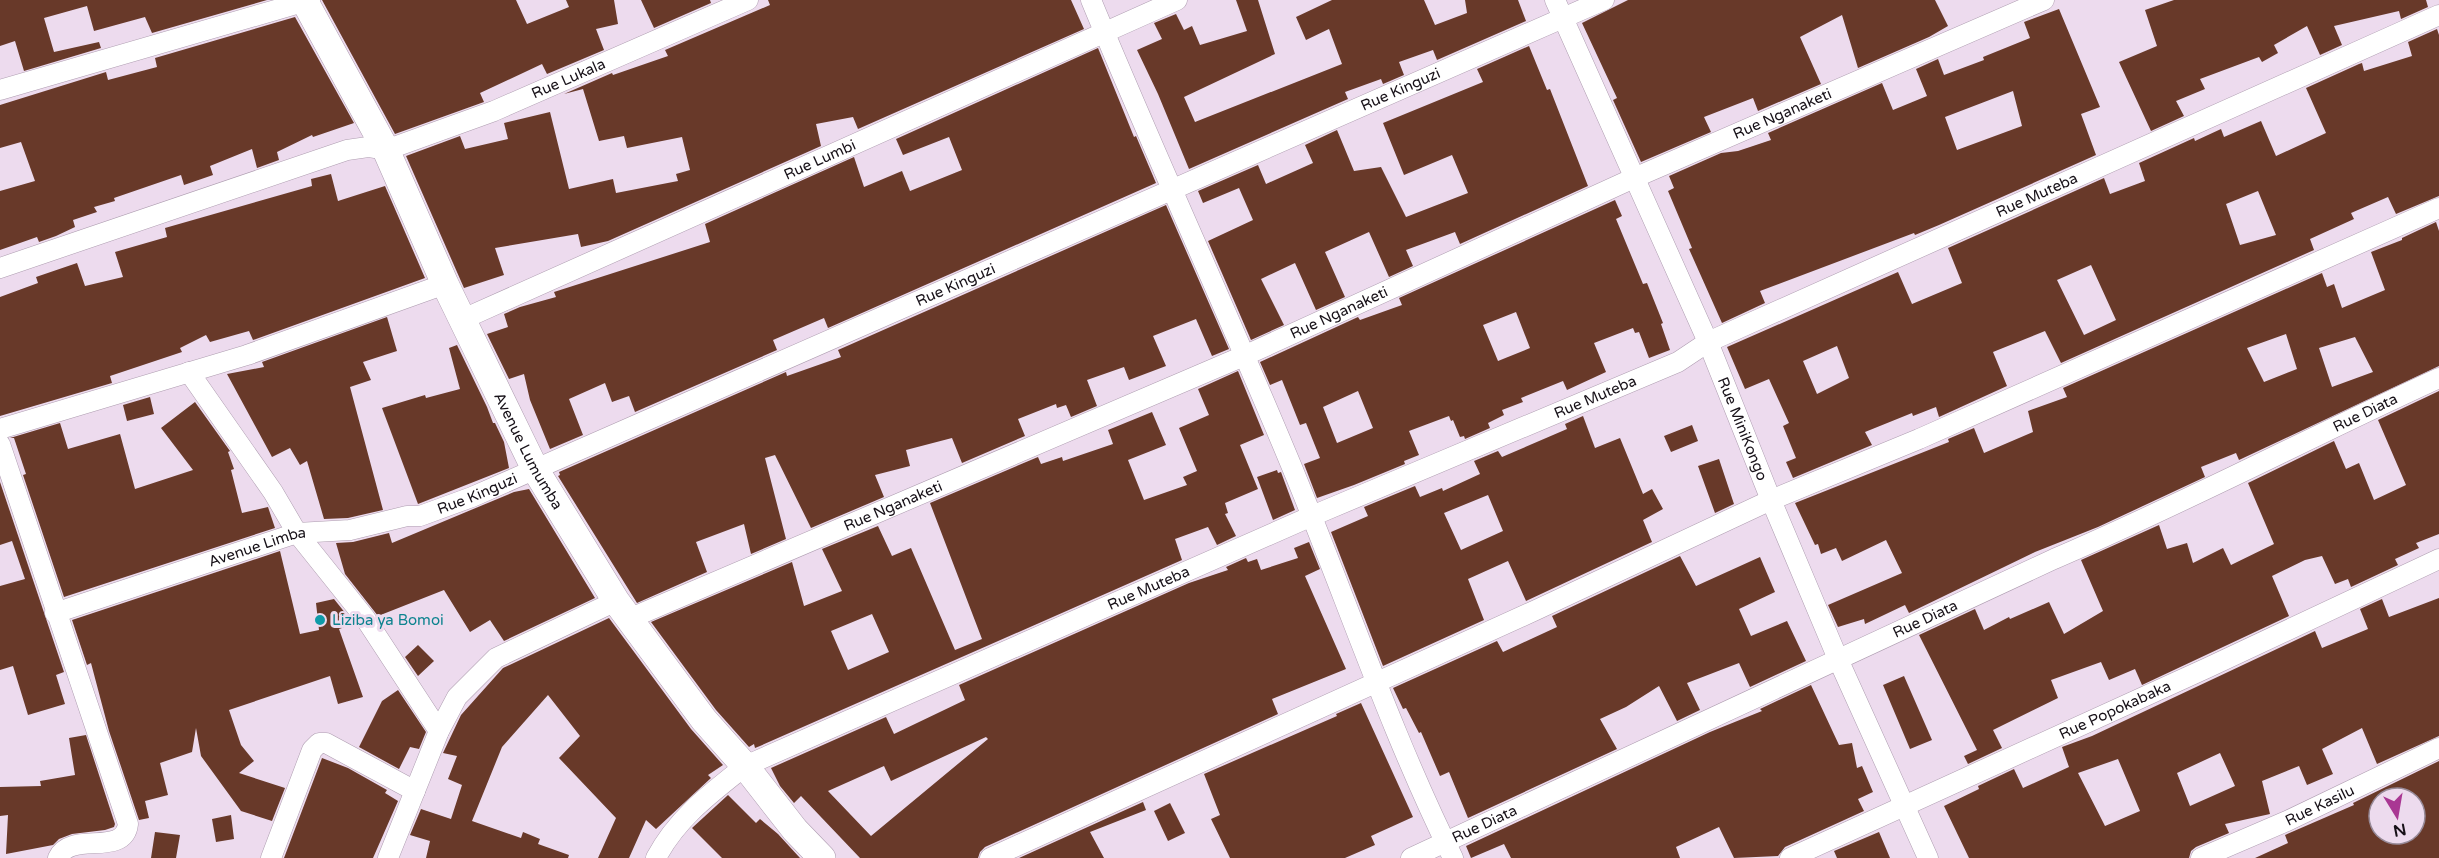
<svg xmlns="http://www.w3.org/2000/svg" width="2439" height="858" font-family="'Varela Round',sans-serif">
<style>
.building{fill:#683929;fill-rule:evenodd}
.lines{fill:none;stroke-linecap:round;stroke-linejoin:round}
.street-casing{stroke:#ae9db0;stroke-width:21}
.secondary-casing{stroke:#ae9db0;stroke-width:28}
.street{stroke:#fff;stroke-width:20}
.secondary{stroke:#fff;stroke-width:27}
.culture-dot{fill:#0f9aa8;stroke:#eddbee;stroke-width:2}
.labels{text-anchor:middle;stroke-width:6;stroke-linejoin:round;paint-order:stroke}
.street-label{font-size:15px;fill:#171118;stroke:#eddbee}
.culture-label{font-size:15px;fill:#0d838f;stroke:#eddbee;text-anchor:start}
</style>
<rect width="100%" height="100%" fill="#eddbee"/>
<path class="building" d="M0 0H267L152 33 145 17 94 31 87 6 44 18 54 52 99 42 101 48 24 71 15 41 0 46Z
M322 0H516L527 24 569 7 566 0H614L618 24 596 29 604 50 547 74 542 64 480 93 484 102 395 134Z
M641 0H710L711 3 654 28Z
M768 0H1071L1084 29 858 129 853 117 816 124 821 146 608 241 581 247 578 234 495 248 504 275 464 288 406 156 460 136 465 149 508 139 504 123 550 112 569 189 613 179 616 193 678 181 676 174 690 170 682 137 627 148 624 136 599 141 583 89 564 94 612 73 613 75 668 56 665 50 770 5Z
M1236 0H1258L1275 54 1184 97 1195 122 1342 64 1329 29 1306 40 1296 17 1332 0H1424L1435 25 1467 13 1465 0H1518L1526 21 1437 60 1433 50 1399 62 1404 75 1383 84 1381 79 1345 92 1348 99 1189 169 1158 94 1137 50 1162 39 1154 23 1176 14 1184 30 1192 26 1200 45 1247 31Z
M1628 0H1935L1948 26 1929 37 1858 68 1842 15 1800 37 1821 84 1758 111 1753 98 1704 117 1711 132 1641 162 1613 100 1617 98 1582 23Z
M2174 0H2426L2428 7 2401 19 2399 11 2334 26 2342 45 2320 55 2307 26 2274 45 2278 53 2262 62 2259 57 2200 79 2205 89 2176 101 2184 116 2151 131 2119 62 2157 46 2145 10Z
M2059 9 2100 107 2081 114 2096 155 1939 225 1915 235 1914 233 1760 291 1765 303 1722 323 1689 249 1692 248 1668 191 1674 188 1669 176 1721 153 1738 151 1771 140 1768 133 1882 83 1893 110 1927 96 1916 69 1938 59 1944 75 1984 60 1983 57 2030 38 2024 22ZM2013 91 2022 126 1957 150 1945 117Z
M295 17 354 123 313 137 312 135 277 152 279 160 257 168 252 149 210 166 213 175 184 185 181 175 114 198 115 201 94 207 97 212 73 220 75 227 56 236 39 242 37 237 0 250V191L35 181 21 142 0 148V105L106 72 108 80 157 67 155 58Z
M2437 29 2439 35V196L2396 214 2388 197 2351 213 2354 219 2310 239 2314 250 2061 363 2045 331 1993 352 2007 386 1939 417 1936 407 1913 416 1912 413 1865 432 1872 445 1793 478 1786 462 1796 458 1783 426 1789 423 1769 379 1745 389 1727 347 1898 272 1912 304 1962 283 1948 248 2104 178 2110 194 2145 181 2139 163 2194 138 2195 141 2221 129 2224 137 2261 121 2276 156 2326 133 2306 88 2359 64 2362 63 2364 71 2412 56 2408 42ZM2258 191 2276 235 2240 245 2226 204ZM2091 265 2116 320 2084 335 2057 280ZM1837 346 1849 378 1817 394 1803 361Z
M1529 46 1547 90 1550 89 1588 186 1460 244 1455 232 1406 250 1413 266 1389 277 1369 232 1325 252 1345 297 1316 310 1295 263 1261 279 1284 325 1251 340 1208 241 1253 220 1239 188 1203 203 1198 191 1258 165 1266 184 1313 163 1305 145 1337 130 1354 171 1381 167 1406 217 1468 193 1452 155 1404 175 1383 123 1483 82 1477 69Z
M1098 48 1134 137 1136 136 1156 183 828 328 824 318 773 340 777 350 635 412 629 396 612 402 605 383 569 399 583 435 550 449 530 400 524 374 509 379 487 334 508 327 504 314 520 307 556 297 554 292 710 242 705 224 854 157 864 187 902 171 910 191 962 170 949 137 903 155 896 139Z
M331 174 338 201 385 186 425 278 253 340 249 331 210 342 206 335 180 348 182 352 110 376 112 383 0 416V297L38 283 36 277 77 263 85 286 123 277 115 252 167 237 165 228 312 186 311 179Z
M1615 200 1622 216 1616 219 1643 284 1647 283 1663 323 1661 324 1670 350 1649 358 1639 332 1635 333 1633 328 1594 343 1606 372 1567 390 1563 381 1521 398 1523 402 1502 410 1504 415 1488 423 1490 428 1465 439 1464 436 1460 437 1453 420 1451 421 1449 416 1409 431 1419 455 1404 461 1405 464 1354 485 1317 498 1304 464 1320 458 1306 423 1300 425 1282 380 1270 385 1260 362 1358 317 1360 320 1402 305 1399 298ZM1516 312 1530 348 1498 361 1483 325ZM1358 391 1373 428 1337 443 1323 407Z
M1166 205 1229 349 1212 356 1196 319 1153 336 1166 366 1129 380 1124 367 1087 380 1097 406 1071 417 1066 405 1057 408 1056 404 1018 419 1025 436 962 463 952 438 906 450 910 466 875 475 884 497 811 528 775 455 765 458 786 539 751 554 744 524 696 542 707 572 637 603 558 476 560 475 559 472 786 372 787 376 841 357 838 350Z
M2436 222 2439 231V366L2239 460 2236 453 2201 467 2205 477 2098 527 2035 552 1909 613 1905 605 1865 624 1864 619 1838 627 1828 605 1902 573 1886 540 1842 561 1836 548 1821 554 1818 544 1815 545 1795 503 1949 442 1948 439 1974 428 1984 453 2033 432 2028 411 2067 397 2063 388 2322 273 2327 287 2334 284 2342 308 2385 290 2371 252 2402 240V238ZM2286 334 2297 369 2264 382 2247 348ZM2355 337 2373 372 2332 387 2319 348Z
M387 317 397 351 363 362 371 380 350 387 383 510 348 518 324 519 307 461 300 465 290 448 272 457 227 374 264 367 262 362Z
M457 345 487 407 493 423H495L504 442 509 468 418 504 382 408 425 395 426 398 460 389 449 348Z
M1238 371 1264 435 1240 445 1258 489 1225 503 1228 513 1225 514 1236 536 1217 545 1208 527 1175 539 1182 560 760 746 755 748 754 744 749 747 716 710 651 622 792 562 804 606 842 591 822 549 878 526 892 556 911 548 955 650 982 639 930 503 1038 457 1041 464 1062 457 1063 461 1113 444 1108 430 1152 412 1166 445 1128 460 1144 500 1187 485 1183 477 1197 471 1179 428 1209 415 1198 389ZM872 614 889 652 848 670 831 631Z
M2439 391V534L2416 543 2419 548 2395 559 2398 565 2351 587 2348 579 2335 584 2322 556 2305 560 2272 576 2289 616 2142 685 2135 669 2109 680 2101 662 2051 680 2058 698 1993 730 2002 748 1968 764 1964 756 1977 750 1919 635 1975 609 1984 630 2009 617 2010 619 2049 602 2064 634 2103 611 2081 560 2159 525 2167 549 2187 543 2193 563 2223 548 2231 565 2274 544 2248 483 2334 441 2346 469 2359 463 2374 500 2406 485 2378 420Z
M150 397 154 414 127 421 123 405Z
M195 402 230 451 228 452 234 469 231 470 242 513 268 507 275 528 64 597 23 475 26 474 14 438H10L60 423 68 449 120 434 135 489 193 470 161 428Z
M1583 416 1595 448 1620 438 1643 494 1652 489 1663 509 1643 520 1652 542 1526 601 1508 561 1468 579 1484 620 1383 666 1331 532 1368 516 1364 507 1415 486 1420 497 1442 488 1443 491 1480 474 1474 461 1498 451 1502 457 1567 429 1565 424ZM1488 495 1503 531 1461 550 1444 513Z
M1692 425 1698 441 1671 452 1664 436Z
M1719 459 1734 504 1715 513 1698 466Z
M1277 470 1278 473 1281 472 1295 510 1273 520 1257 477Z
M0 482 64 672 56 675 65 704 28 715 13 666 0 670V586L25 579 12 541 0 545Z
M529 489 595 598 504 641 490 620 470 632 444 590 378 616 345 574 336 543 353 542 389 533 392 543 514 492Z
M1309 542 1320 569 1305 576 1346 669 1272 699 1278 714 985 847 980 852 978 858H860L801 796 794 803 780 786 771 768 886 717 894 734 965 700 959 685 1189 583 1228 570 1226 567 1246 558 1248 562 1257 559 1261 570 1298 558 1294 548ZM986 737 988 739 871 836 828 791 884 766 891 781Z
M280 551 300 634 319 630 316 603 334 599 354 624 339 629 363 697 338 704 330 676 229 710 241 745 254 761 239 773 285 788 272 821 241 811 201 756 196 728 192 752 160 763 168 795 145 801 149 818 139 820 109 731 91 663 87 665 72 620Z
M1680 556 1696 586 1760 557 1775 592 1739 609 1751 636 1787 621 1806 661 1750 687 1739 663 1687 683 1700 710 1677 721 1659 686 1626 707 1600 719 1617 749 1468 818 1449 772 1440 776 1421 732 1419 733 1406 708 1403 709 1393 688 1497 641 1503 652 1557 627 1552 616Z
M2439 598V736L2377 764 2362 728 2322 749 2333 774 2307 785 2299 766 2262 781 2270 814 2225 824 2229 833 2196 847 2191 851 2189 858H1969L1944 806 1979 789 1978 786 2014 769 2023 788 2069 767 2062 747 2092 736 2315 631 2322 648 2368 629 2360 609 2382 599 2389 617ZM2220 753 2235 786 2190 806 2177 773ZM2118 759 2140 811 2105 826 2078 773Z
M609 618 691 729 723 765 708 775 711 778 656 829 646 820 629 858H598L616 818 559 758 580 736 548 695 502 747 472 821 521 838 523 832 540 839 538 844 569 855 568 858H426L430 841 410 835 421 809 451 819 462 785 448 779 457 756 443 753 461 715 503 668Z
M418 645 434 661 418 676 405 657Z
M1904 676 1932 740 1910 749 1883 685Z
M1811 685 1839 745 1852 743 1857 768 1862 766 1873 792 1858 799 1864 811 1785 847 1778 856 1734 858 1719 827 1676 847 1680 858H1511L1504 844 1471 858 1466 846 1710 732 1762 711 1760 709Z
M398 690 426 732 419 749 410 747 399 769 359 747 382 701Z
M1361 703 1413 817 1371 836 1375 845 1345 858H1230L1211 819 1220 815 1204 774 1337 716 1336 714Z
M86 735 115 824 114 827 105 830 72 834 59 839 53 845 6 854 8 815 0 816V787L41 786 40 781 75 775 69 738Z
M322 758 348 768 387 790 385 793 398 801 373 858H284Z
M2439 761V858H2255L2288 843 2285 835 2354 805 2353 803ZM2379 798H2415V834H2379Z
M728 795 756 823 760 819 778 834 800 858H722L692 828Z
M1143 802 1146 810 1090 832 1104 858H1019Z
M1170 803 1185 833 1168 841 1154 811Z
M231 815 234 839 216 842 212 819Z
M155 832 180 835 176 858H151Z
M1879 832 1890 858H1837L1834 851Z"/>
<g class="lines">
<g class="street-casing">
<g id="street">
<path d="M1091 0C1157 160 1230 317 1296 477 1348 604 1392 735 1453 858"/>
<path id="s1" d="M1555 0 1708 342 1771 500 1838 659 1928 858"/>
<path d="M0 90 310 0"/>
<path id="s2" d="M0 268 347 150 368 147 386 150 494 111 748 0"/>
<path id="s3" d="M461 320 1177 0"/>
<path d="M189 372 273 492 297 533 365 618 439 731"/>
<path d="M0 429 247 355 445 284"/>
<path d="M0 444 128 824C124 858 70 830 58 858"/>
<path id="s4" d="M55 613 297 533 350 530 407 516H420L472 497 1604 0"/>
<path id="s5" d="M631 618 1246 355 1634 178 2044 0"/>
<path d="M271 858 312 750 319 743H326L415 791"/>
<path d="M388 858 439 731 457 697 496 658 616 601"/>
<path id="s6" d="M656 858C677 818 711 793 745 766L1312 516 1678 362 1708 342 2439 15"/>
<path d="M990 858 1536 610 1771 500 1919 439 2439 208"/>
<path id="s7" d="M1411 858 2054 559C2185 503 2310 437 2439 378"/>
<path id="s8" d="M1790 858 2207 668 2439 559"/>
<path id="s9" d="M2201 858 2287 821 2439 748"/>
</g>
</g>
<g class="secondary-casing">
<g id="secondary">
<path id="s10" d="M304 0 386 150 445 284 535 469 616 601 704 720 745 766 795 830 822 858"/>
</g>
</g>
<use href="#street" class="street"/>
<use href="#secondary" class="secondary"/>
</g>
<circle class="culture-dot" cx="320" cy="620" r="6"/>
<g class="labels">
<g class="street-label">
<text dy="5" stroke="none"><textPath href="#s2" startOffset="602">Rue Lukala</textPath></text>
<text dy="5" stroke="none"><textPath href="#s4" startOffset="1449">Rue Kinguzi</textPath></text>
<text dy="5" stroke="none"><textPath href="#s5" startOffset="1257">Rue Nganaketi</textPath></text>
<text dy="5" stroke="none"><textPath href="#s3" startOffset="393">Rue Lumbi</textPath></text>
<text dy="5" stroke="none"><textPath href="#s6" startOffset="1542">Rue Muteba</textPath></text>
<text dy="5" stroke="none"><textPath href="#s4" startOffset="963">Rue Kinguzi</textPath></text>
<text dy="5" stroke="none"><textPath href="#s5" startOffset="771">Rue Nganaketi</textPath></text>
<text dy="5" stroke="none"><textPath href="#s6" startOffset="1056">Rue Muteba</textPath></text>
<text dy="5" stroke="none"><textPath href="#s7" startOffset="1053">Rue Diata</textPath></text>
<text dy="5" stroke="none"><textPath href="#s1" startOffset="468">Rue MiniKongo</textPath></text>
<text dy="5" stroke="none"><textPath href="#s10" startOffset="504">Avenue Lumumba</textPath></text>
<text dy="5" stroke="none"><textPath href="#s4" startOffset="441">Rue Kinguzi</textPath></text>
<text dy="5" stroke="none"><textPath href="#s5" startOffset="285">Rue Nganaketi</textPath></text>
<text dy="5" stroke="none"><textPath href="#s4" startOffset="213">Avenue Limba</textPath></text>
<text dy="5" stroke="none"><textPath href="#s6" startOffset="570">Rue Muteba</textPath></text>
<text dy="5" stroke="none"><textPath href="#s7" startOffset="567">Rue Diata</textPath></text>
<text dy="5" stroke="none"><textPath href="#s8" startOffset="357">Rue Popokabaka</textPath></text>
<text dy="5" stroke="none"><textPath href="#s9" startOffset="130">Rue Kasilu</textPath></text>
<text dy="5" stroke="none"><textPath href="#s7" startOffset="81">Rue Diata</textPath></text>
</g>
<g class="culture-label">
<text x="332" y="625">Liziba ya Bomoi</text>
</g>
</g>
<g transform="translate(2397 816) rotate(169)"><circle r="28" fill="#eddbee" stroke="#978a98" stroke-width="1.5"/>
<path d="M0-4.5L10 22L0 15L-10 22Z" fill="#a93793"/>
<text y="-9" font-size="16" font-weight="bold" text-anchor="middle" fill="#171118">N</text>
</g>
</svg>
